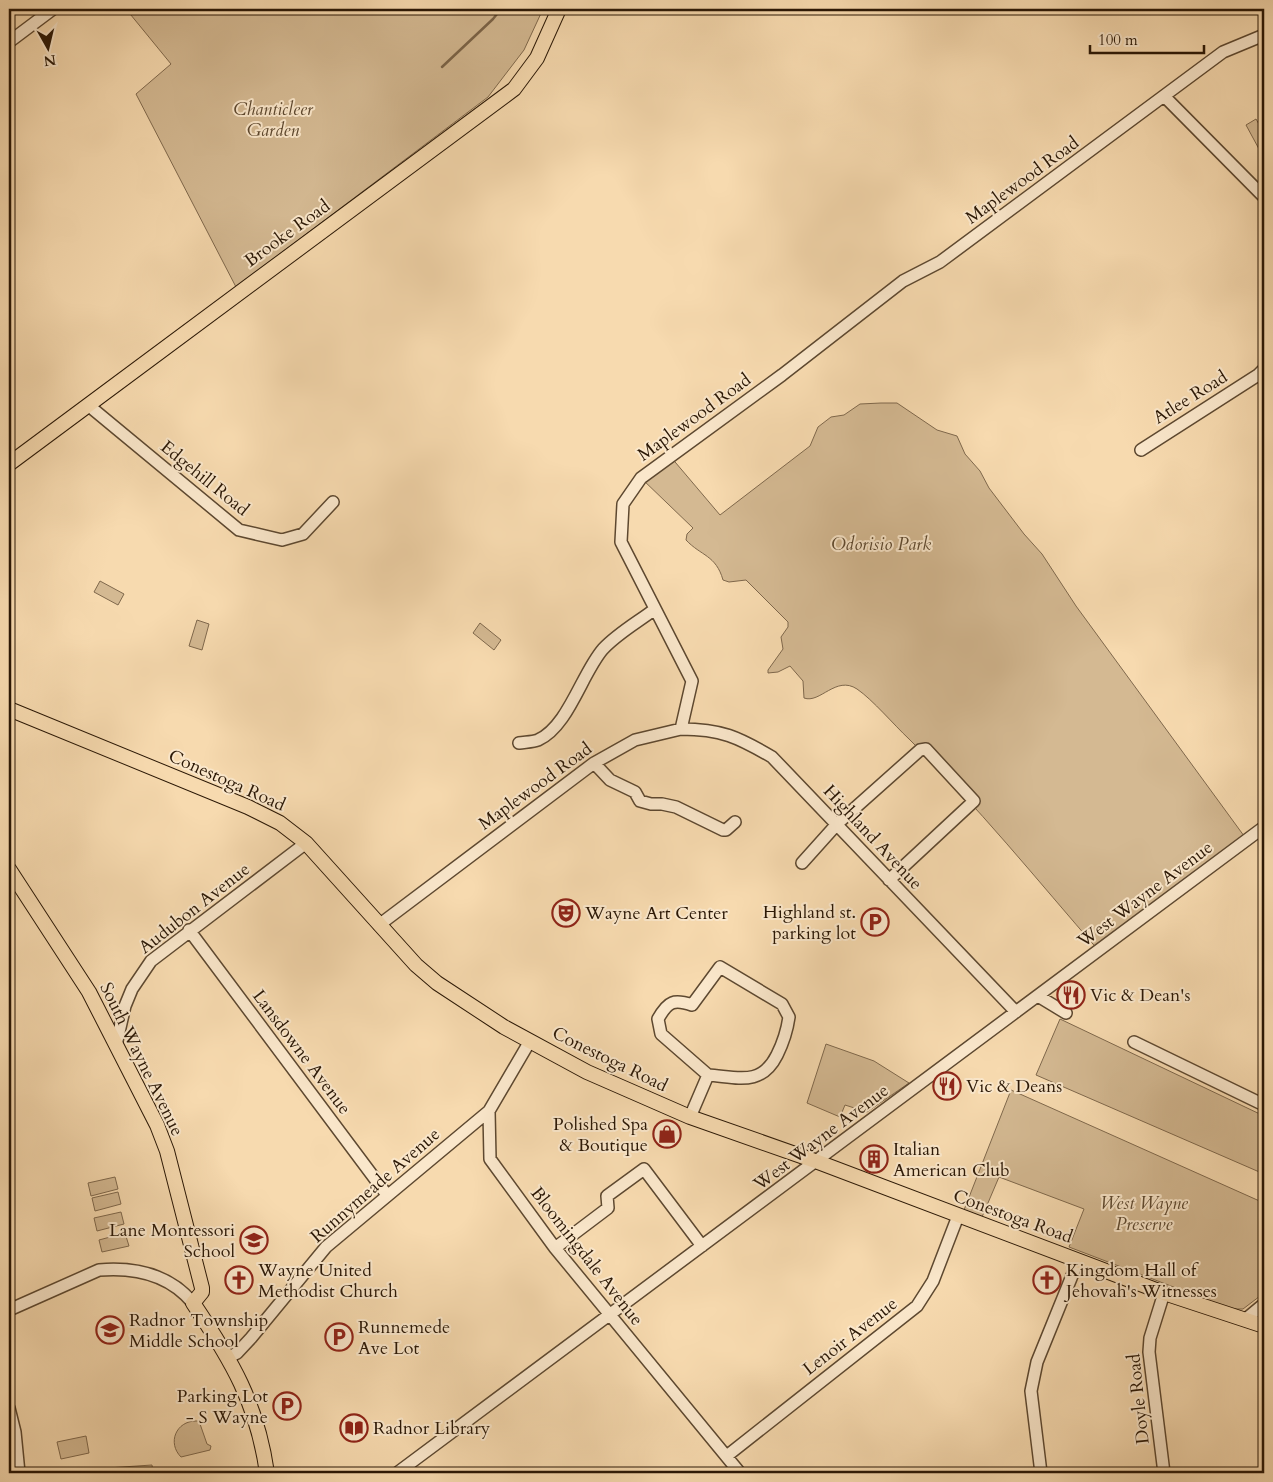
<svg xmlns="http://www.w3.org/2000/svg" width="1273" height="1482" font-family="Cardo,serif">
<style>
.green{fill:#d4b992;stroke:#7f684c}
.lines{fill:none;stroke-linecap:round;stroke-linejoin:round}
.stream{stroke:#7b6448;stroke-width:2.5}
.minor-casing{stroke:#5d4830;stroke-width:14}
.major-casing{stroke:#2a1705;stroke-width:16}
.minor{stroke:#fae7cb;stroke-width:11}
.major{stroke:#f7daaf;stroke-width:14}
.labels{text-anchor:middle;stroke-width:4;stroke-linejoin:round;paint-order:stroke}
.park-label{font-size:18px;font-style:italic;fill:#5d482f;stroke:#fae7cb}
.street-label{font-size:18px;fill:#2a1705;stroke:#fae7cb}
.poi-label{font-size:18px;fill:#2a1705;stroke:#fae7cb;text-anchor:start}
</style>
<rect width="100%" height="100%" fill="#f7daaf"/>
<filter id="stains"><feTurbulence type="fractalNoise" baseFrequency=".004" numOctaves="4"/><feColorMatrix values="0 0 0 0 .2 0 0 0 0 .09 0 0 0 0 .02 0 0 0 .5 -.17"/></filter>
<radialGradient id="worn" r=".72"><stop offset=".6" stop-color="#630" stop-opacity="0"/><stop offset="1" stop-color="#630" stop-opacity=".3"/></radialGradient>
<path class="green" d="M126 9H543L524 50 488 97 236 287 136 94 171 64Z
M1256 119 1264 133V146L1259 149 1246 125Z
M881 403H897L937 430 957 436 965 454 980 471 989 488 1024 534 1042 554 1076 606 1247 840 1099 951C1037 880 977 805 909 739 894 725 873 700 857 689 836 675 820 704 804 698L803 681 790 666 778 672 768 673V670L783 649 781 637 788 627V622L746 580 729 582 723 580C716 555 701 556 686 540L687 534 693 528 641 478 670 456 720 515 810 446 818 427 831 417 844 415 860 404Z
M100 581 124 594 118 605 94 592Z
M197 620 209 624 202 650 189 646Z
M480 623 501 640 494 650 473 633Z
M1060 1019 1264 1116V1174L1036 1075Z
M826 1044 874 1061 909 1083 867 1112 845 1105 840 1117 807 1103Z
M1011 1090 1264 1203V1293L1243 1309H1231L1069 1247 1084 1209 999 1177 982 1217 964 1210Z
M115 1177 118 1189 91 1196 88 1183Z
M118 1192 121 1204 95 1211 92 1198Z
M121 1212 124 1224 97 1231 94 1218Z
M125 1233 129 1246 102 1252 99 1240Z
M196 1421H199L207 1444 211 1446 210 1450 181 1457C167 1443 176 1421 196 1421Z
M86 1436 89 1453 61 1459 57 1442Z
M152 1465 153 1473H48V1472Z"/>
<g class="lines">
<path class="stream" d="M442 67 493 19 501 9"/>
<g class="minor-casing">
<path id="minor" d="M9 42 53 9
M1165 97 1264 197
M88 405 239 530 282 540 303 534 333 502
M1141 450 1258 375 1264 369
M681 729C721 729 738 737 772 757L1016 1012
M519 743C525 742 533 742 538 740 568 727 582 673 603 649 618 633 638 622 655 609
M594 763 610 780 635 792 640 801 651 804H662L676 807 723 830H726L735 822
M802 863 837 824 920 750 926 749 974 801 889 880
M379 925 594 763 635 740 681 729 692 681 621 542 623 504 641 478 782 375 903 281 940 262 1223 52 1264 35
M189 930 387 1195
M1038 996 1066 1013
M530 1041 489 1111 490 1159 555 1248 740 1473
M1134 1042 1264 1105
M116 1045 125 1006 132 989 151 961 306 843
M690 1117 708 1075C737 1077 761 1087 777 1055 783 1043 787 1031 789 1017L782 1004 720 967 692 1005C674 999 668 1001 658 1019L661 1034 708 1075
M555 1248 608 1208 607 1196 644 1169 702 1246
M1164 1293 1150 1338 1149 1352 1164 1473
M9 1310 99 1270C135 1267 169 1274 193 1303
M1246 1319 1264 1304
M229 1357 237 1353 251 1338 326 1247 489 1111
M9 1408 15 1432 19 1473
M728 1455 917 1306 933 1281 958 1216
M397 1473 1264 827
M1041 1473 1031 1391 1037 1362 1078 1261"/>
</g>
<g class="major-casing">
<path id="major" d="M9 464 514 89 537 58 559 9
M9 709 248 807 280 823 306 843 416 965 437 983 504 1027 587 1072 690 1117 818 1162 1164 1293 1264 1326
M9 869 89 992 157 1125 167 1151 202 1288V1292L193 1303C232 1361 257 1403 267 1473"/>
</g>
<use href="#minor" class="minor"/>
<use href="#major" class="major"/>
</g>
<defs>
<g id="theatre-ring" transform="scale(1.4375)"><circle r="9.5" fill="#fae7cb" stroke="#8f2418" stroke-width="1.5"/><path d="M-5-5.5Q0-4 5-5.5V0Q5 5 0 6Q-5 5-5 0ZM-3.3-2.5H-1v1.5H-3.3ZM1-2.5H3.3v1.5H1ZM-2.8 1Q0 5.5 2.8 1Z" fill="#8f2418"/></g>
<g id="parking-ring" transform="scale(1.4375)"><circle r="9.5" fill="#fae7cb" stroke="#8f2418" stroke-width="1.5"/><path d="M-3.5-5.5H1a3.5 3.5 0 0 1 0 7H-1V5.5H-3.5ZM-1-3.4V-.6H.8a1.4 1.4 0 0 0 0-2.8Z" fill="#8f2418"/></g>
<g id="restaurant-ring" transform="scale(1.4375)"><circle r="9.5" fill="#fae7cb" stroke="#8f2418" stroke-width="1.5"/><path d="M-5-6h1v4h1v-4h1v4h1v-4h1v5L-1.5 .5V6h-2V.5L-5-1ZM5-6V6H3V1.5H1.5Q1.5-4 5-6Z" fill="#8f2418"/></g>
<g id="shop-ring" transform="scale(1.4375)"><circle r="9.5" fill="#fae7cb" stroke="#8f2418" stroke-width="1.5"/><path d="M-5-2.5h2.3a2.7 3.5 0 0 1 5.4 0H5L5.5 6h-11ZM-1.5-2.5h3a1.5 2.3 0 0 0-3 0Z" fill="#8f2418"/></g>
<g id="building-ring" transform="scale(1.4375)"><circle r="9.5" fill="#fae7cb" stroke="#8f2418" stroke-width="1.5"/><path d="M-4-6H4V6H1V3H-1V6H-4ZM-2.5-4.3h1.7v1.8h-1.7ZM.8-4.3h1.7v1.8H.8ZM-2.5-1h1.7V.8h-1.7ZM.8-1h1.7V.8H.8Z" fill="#8f2418"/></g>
<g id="school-ring" transform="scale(1.4375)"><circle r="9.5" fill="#fae7cb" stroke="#8f2418" stroke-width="1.5"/><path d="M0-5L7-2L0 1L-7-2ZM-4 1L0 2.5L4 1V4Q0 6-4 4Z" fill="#8f2418"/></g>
<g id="church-ring" transform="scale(1.4375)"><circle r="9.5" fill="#fae7cb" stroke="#8f2418" stroke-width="1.5"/><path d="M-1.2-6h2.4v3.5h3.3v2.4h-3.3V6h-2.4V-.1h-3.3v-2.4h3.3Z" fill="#8f2418"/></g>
<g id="library-ring" transform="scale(1.4375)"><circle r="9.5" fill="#fae7cb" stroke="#8f2418" stroke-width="1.5"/><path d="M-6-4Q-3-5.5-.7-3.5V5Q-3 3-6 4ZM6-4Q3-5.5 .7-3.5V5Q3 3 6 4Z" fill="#8f2418"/></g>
</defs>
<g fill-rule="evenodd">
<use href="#theatre-ring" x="566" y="913"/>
<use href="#parking-ring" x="875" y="922"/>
<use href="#restaurant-ring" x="1071" y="995"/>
<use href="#restaurant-ring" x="947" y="1086"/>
<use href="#shop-ring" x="667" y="1134"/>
<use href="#building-ring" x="874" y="1159"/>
<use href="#school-ring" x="254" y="1240"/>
<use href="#church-ring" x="239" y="1280"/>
<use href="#church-ring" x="1047" y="1280"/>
<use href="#school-ring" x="110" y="1330"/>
<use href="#parking-ring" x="339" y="1337"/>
<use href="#parking-ring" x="287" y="1406"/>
<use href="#library-ring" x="354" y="1428"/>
</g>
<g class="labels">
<g class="park-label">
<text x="273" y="115">Chanticleer<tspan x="273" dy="21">Garden</tspan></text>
<text x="881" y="550">Odorisio Park</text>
<text x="1144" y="1209">West Wayne<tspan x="1144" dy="21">Preserve</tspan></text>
</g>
<g class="street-label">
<text transform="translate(1022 180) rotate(-36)" y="6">Maplewood Road</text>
<text transform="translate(287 233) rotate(-36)" y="6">Brooke Road</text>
<text transform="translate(1190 397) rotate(-32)" y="6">Atlee Road</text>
<text transform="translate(694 417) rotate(-36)" y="6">Maplewood Road</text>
<text transform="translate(205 478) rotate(39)" y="6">Edgehill Road</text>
<text transform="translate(227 780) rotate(24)" y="6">Conestoga Road</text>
<text transform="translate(535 786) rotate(-36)" y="6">Maplewood Road</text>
<text transform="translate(873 837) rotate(47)" y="6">Highland Avenue</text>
<text transform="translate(1145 894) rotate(-37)" y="6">West Wayne Avenue</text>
<text transform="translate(194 908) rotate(-38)" y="6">Audubon Avenue</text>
<text transform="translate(302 1052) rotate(53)" y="6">Lansdowne Avenue</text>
<text transform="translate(142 1059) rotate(64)" y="6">South Wayne Avenue</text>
<text transform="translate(610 1059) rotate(26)" y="6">Conestoga Road</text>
<text transform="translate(821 1137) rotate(-37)" y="6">West Wayne Avenue</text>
<text transform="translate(375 1185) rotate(-41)" y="6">Runnymeade Avenue</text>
<text transform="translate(1013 1216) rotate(20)" y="6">Conestoga Road</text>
<text transform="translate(587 1256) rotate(52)" y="6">Bloomingdale Avenue</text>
<text transform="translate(850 1336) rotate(-38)" y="6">Lenoir Avenue</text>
<text transform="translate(1138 1399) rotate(-96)" y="6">Doyle Road</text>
</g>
<g class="poi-label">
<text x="856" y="918" text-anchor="end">Highland st.<tspan x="856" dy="21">parking lot</tspan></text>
<text x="585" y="919">Wayne Art Center</text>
<text x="1090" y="1001">Vic &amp; Dean's</text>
<text x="966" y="1092">Vic &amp; Deans</text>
<text x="648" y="1130" text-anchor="end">Polished Spa<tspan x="648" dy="21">&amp; Boutique</tspan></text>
<text x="893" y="1155">Italian<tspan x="893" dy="21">American Club</tspan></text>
<text x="235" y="1236" text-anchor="end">Lane Montessori<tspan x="235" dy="21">School</tspan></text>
<text x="258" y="1276">Wayne United<tspan x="258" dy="21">Methodist Church</tspan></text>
<text x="1066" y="1276">Kingdom Hall of<tspan x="1066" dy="21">Jehovah's Witnesses</tspan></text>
<text x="129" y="1326">Radnor Township<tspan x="129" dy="21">Middle School</tspan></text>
<text x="358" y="1333">Runnemede<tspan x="358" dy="21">Ave Lot</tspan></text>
<text x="268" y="1402" text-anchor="end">Parking Lot<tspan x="268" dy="21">- S Wayne</tspan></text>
<text x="373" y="1434">Radnor Library</text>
</g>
</g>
<rect width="1273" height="1482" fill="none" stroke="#f7daaf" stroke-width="30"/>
<rect x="10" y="10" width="1253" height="1462" fill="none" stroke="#2a1705" stroke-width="2.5"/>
<rect x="15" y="15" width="1243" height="1452" fill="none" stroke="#2a1705"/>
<g transform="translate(48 48) rotate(172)" stroke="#fae7cb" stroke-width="4" paint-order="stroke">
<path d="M0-4L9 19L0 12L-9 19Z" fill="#2a1705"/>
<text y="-8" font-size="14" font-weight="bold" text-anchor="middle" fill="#2a1705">N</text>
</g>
<path d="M1090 45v8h114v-8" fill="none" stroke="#2a1705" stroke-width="2.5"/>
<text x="1098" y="45" font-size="15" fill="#2a1705" stroke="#fae7cb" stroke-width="4" paint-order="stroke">100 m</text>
<rect width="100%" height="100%" filter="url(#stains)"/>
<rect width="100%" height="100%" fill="url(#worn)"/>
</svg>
